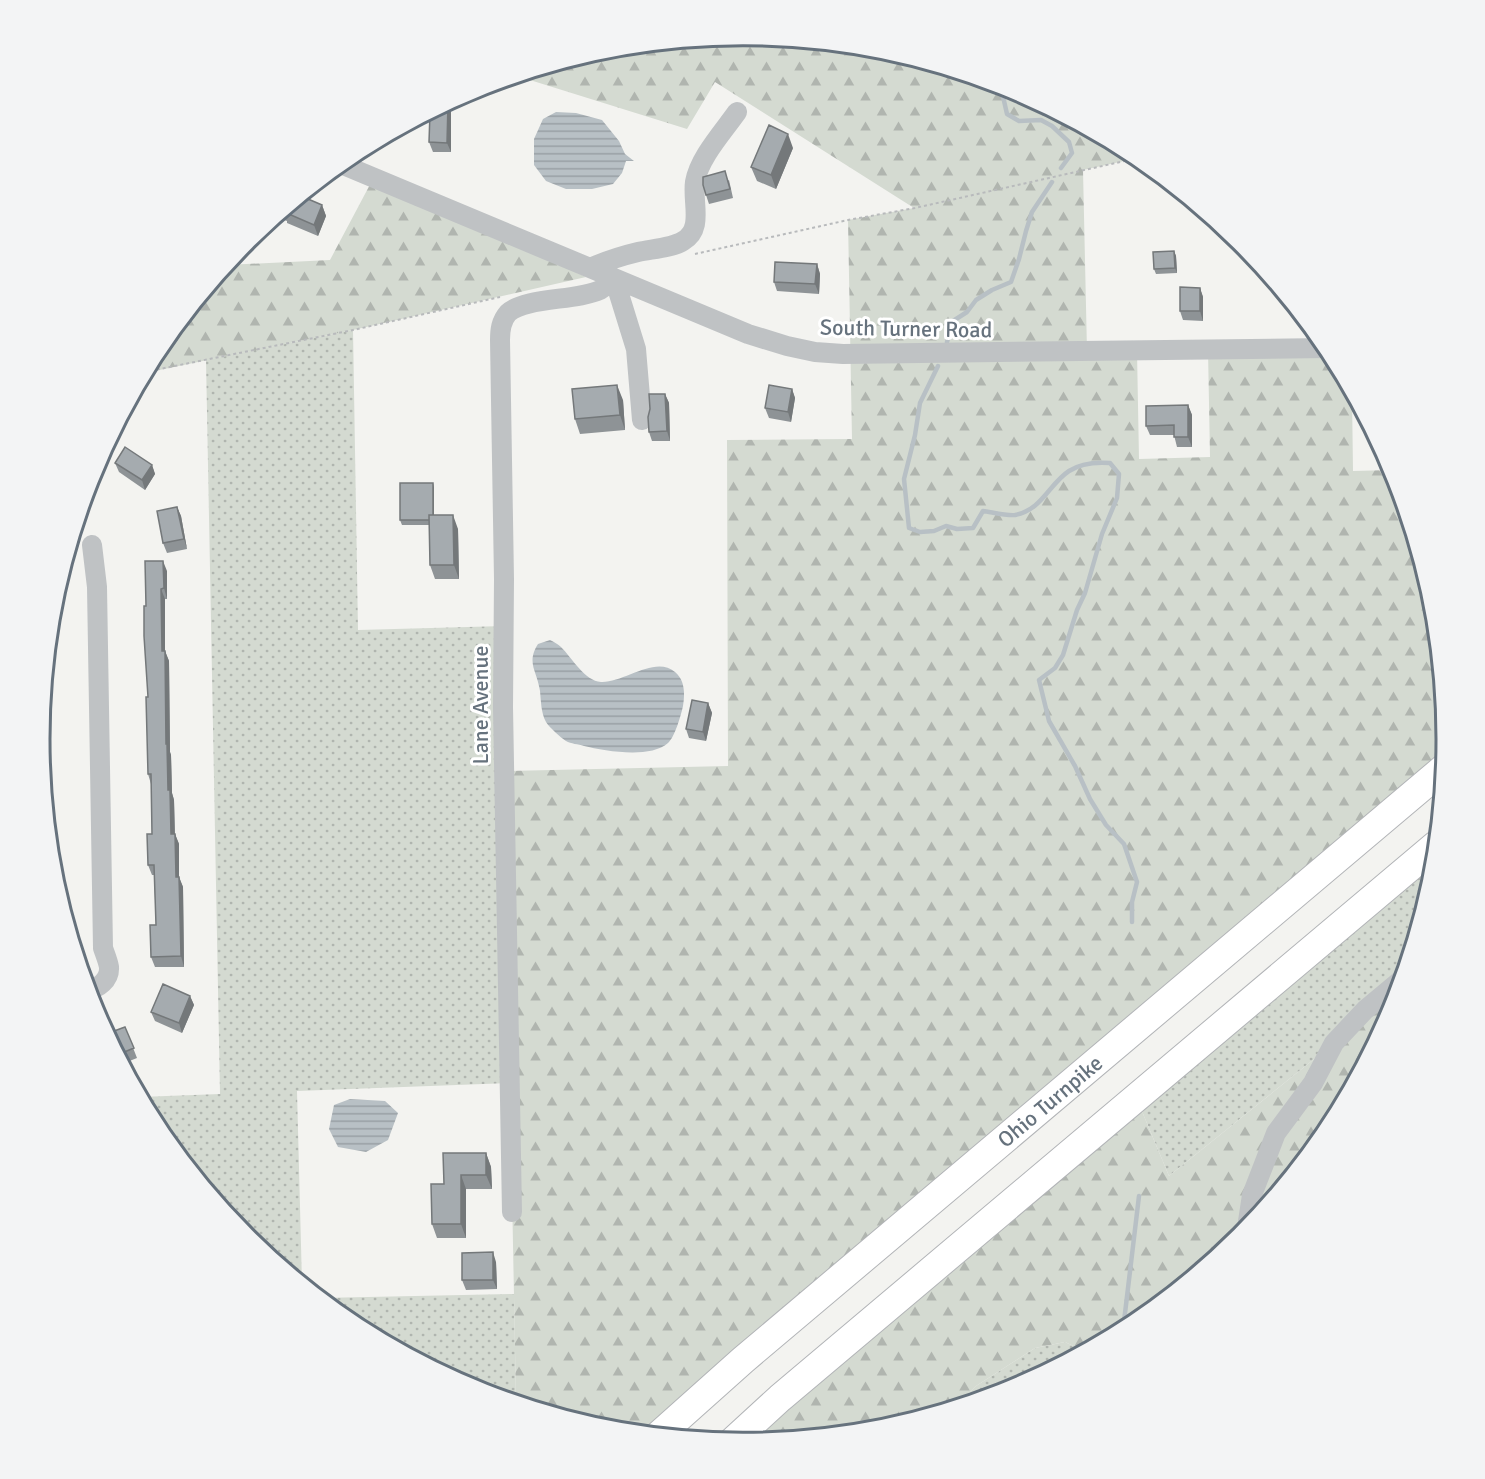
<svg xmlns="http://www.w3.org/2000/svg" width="1485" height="1479" font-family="Signika,sans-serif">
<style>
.grass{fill:url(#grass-dots)}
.forest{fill:url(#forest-firs)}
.water{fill:url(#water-rules)}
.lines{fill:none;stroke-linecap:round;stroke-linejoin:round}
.stream{stroke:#b8c0c5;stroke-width:4.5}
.highway-casing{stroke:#b2b4b7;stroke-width:30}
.path{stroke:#b8babc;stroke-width:2;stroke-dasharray:3 3;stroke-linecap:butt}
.minor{stroke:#bfc2c4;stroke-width:20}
.highway{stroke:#fff;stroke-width:28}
.wall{fill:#8e9396}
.shaded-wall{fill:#74787a}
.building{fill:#a5abaf;stroke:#74787a;stroke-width:1.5}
.labels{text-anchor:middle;stroke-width:6;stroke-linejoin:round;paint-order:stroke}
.street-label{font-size:22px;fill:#66727d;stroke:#fff}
.rim{fill:none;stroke:#66727d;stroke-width:3}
</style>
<defs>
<pattern id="grass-dots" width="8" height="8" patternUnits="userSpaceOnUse" patternTransform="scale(1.5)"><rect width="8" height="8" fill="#d4dad1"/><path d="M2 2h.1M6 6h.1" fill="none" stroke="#b0b5af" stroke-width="1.8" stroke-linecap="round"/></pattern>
<pattern id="forest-firs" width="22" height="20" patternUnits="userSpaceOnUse" patternTransform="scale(1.5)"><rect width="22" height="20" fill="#d4dad1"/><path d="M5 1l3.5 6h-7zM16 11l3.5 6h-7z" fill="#b0b5af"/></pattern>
<pattern id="water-rules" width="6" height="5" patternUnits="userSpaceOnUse" patternTransform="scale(1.5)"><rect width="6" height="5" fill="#b8c0c5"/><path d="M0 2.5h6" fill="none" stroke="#99a0a5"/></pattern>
</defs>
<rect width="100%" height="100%" fill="#f3f3f0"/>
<path class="grass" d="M353 330 358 630 504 626 510 1083 297 1091 302 1283 245 1237 157 1130 140 1097 220 1094 206 360Z
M1436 845 1432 877 1396 998 1391 989 1334 1043 1169 1176 1136 1097Z
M514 1294 516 1402 473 1389 351 1324 320 1298Z
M1065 1342 1084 1351 1011 1390 956 1406 976 1386 1035 1348Z"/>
<path class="forest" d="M743 36 880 50 1012 90 1138 158 1083 170 1087 351H1137L1139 459 1210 457 1208 350 1327 348 1352 395 1353 471 1392 470 1433 603 1446 740 1443 769 659 1435 605 1429 516 1402 504 771 728 766 727 440 852 439 848 220 914 208 715 82 687 129 517 76 606 49Z
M374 177 586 277 353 330 145 373 158 348 226 265 330 260Z
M1391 988 1396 998 1392 1009 1327 1131 1240 1237 1133 1325 1084 1351 1065 1342 1035 1348 976 1386 956 1406 879 1430 742 1443 1136 1097 1169 1176 1334 1043Z"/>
<path class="water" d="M556 112 576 113 602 120 619 141 625 154 634 161H626L622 173 613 184 592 189H566L546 181 534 165V139L543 119Z
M550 640C554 642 558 644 561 647 572 658 585 681 601 682 624 683 655 655 675 672 685 680 685 694 683 706 681 715 675 737 668 743 650 759 605 751 584 746 578 744 571 744 566 741 560 737 550 728 546 722 541 713 541 701 540 691 537 671 526 663 538 644Z
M350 1099 385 1101 398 1113 388 1140 366 1152 338 1147 329 1129 334 1105Z"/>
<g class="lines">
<path class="stream" d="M1003 87 1002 92 1007 114 1019 121 1041 120 1052 126 1069 142 1072 153 1061 168
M947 342 953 321 967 312 976 300 992 290 1011 282 1019 259 1026 231 1032 212 1052 182
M938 366 920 403 915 435 904 479 909 528 920 532 934 531 946 526 957 529 973 528 983 511C991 512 1007 516 1015 515 1042 510 1049 484 1069 471 1081 463 1096 462 1110 463L1119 474 1117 498 1102 534 1085 593 1077 610 1063 655 1055 668 1039 680 1049 721 1075 766 1090 799 1106 825 1124 844 1137 882 1132 902V922
M1123 1330 1139 1196"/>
<g class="highway-casing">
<g id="highway">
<path id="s1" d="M659 1435 743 1360 1443 769"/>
<path d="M732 1442 780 1398 933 1269 1436 845"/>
</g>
</g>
<path class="path" d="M695 254 848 220 915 208 1138 158
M145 372 353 330 500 297"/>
<path class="minor" d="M341 164 748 334 787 346 815 352 843 354 1327 348
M590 268C606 261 621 256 638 252 651 249 672 248 683 241 704 229 692 203 695 182 699 158 723 132 737 112
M87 990C98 989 110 980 109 967 108 961 105 954 103 948L97 587 92 545
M512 1212 503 707 504 579 500 340C500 330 501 321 508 313 525 297 576 301 600 290 605 287 610 282 614 278L636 349 642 420
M1247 1228 1252 1195 1276 1133 1313 1083 1334 1043 1365 1010 1401 980"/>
<use href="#highway" class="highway"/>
</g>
<path class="wall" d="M450 102 451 105V152H433L429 142 430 113Z
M793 148 776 189 757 181 751 167Z
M729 180 733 198 709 204 706 195Z
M301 196 322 205 326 216 318 236 287 223V221L276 217Z
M1174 251 1176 256 1177 273 1156 274 1154 269Z
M817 264 820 274 819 294 777 291 774 282Z
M1200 288 1203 297V321L1183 320 1180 311Z
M792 389 795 398 791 422 769 418 765 408Z
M665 394 669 403 670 441H652L649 432Z
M623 400 625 430 580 434 575 419Z
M1188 405 1192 415V447H1177L1174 435H1150L1146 426Z
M115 463 152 465 155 474 145 490 119 472Z
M433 483 434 488V515L458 529 459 579H435L430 565 429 525H402L400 520Z
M177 507 181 516 187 549 167 553 163 543Z
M167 571V599H165V651L169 661 170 752 171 755 172 793 174 800 175 834 179 844V877L183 887 184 967H155L151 957 156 925 154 875H152L148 865 152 834 151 784 148 774V697L146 606Z
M708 703 712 713 706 741 689 738 686 729Z
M190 996 194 1005 182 1033 155 1021 151 1012Z
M125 1027 137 1058 122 1064 106 1034Z
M486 1153 491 1167 492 1189H466V1238H437L432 1224 444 1184Z
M496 1262 497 1289 466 1290 462 1280Z"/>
<path class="shaded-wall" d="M450 102 451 105V152L447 143 448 103Z
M788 134 793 148 776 189 771 175Z
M322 205 326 216 318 236 314 225Z
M1174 251 1176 256 1177 273 1175 268Z
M817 264 820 274 819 294 815 284Z
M1200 288 1203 297V321L1200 311Z
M617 385 623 400 625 430 620 415Z
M792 389 795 398 791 422 788 412Z
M665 394 669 403 670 441 667 431Z
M1188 405 1192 415V447L1188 437Z
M152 465 155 474 145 490 142 480Z
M433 483 434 488V525L433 520Z
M177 507 181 516 187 549 184 539Z
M453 515 458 529 459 579 454 565Z
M163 561 167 571V599L164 588Z
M161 589 165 599V651L169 661 170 752 171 755 172 793 174 800 175 844 171 834 168 790 162 651Z
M48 644 51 860 47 821 45 674Z
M708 703 712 713 706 741 703 732Z
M175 834 179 844V877L183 887 184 967 181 956 176 877Z
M66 905 69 914V933L66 921Z
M190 996 194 1005 182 1033 179 1023Z
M486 1153 491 1167 492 1189 486 1175Z
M461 1175 466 1189V1238L461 1224Z
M493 1252 496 1262 497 1289 493 1280Z"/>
<path class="building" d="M448 103 447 143 429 142 430 113Z
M769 125 788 134 771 175 751 167Z
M725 171 730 189 706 195 703 185V177Z
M301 196 322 205 314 225 284 212V210Z
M1174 251 1175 268 1154 269 1153 252Z
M775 262 817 264 815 284 774 282Z
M1180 287 1200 288V311H1180Z
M617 385 620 415 575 419 572 389Z
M769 385 792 389 788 412 765 408Z
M649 394H665L667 431 649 432 648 417 650 409Z
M1188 405V437H1174V425L1146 426V406Z
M125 447 152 465 142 480 115 463Z
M400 483H433V515H429V520H400Z
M177 507 184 539 163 543 157 511Z
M429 515H453L454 565H430Z
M145 561H163L164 588 161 589 162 651H165L166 744H167L168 790H170L171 834H175L176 877H179L181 956 151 957 150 925H156L154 865H148L147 834H152L151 774H148L146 697H148L144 636V606H146Z
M45 674 47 821 39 739Z
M692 700 708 703 703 732 686 729Z
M61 905H66V921Z
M163 984 190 996 179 1023 151 1012Z
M125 1027 134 1048 117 1055 106 1034Z
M443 1153H486V1175H461V1224H432L431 1184H444Z
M493 1252V1280H462V1253Z"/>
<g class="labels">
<g class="street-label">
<text transform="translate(906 328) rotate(1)" y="8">South Turner Road</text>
<text transform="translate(480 705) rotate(-90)" y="8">Lane Avenue</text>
<text dy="8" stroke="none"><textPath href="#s1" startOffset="514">Ohio Turnpike</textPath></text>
</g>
</g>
<path d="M0 0H1485V1479H0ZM50 739a693 693 0 1 1 1386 0a693 693 0 1 1-1386 0Z" fill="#f3f4f5" fill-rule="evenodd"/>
<path class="rim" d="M50 739a693 693 0 1 1 1386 0a693 693 0 1 1-1386 0Z"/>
</svg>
